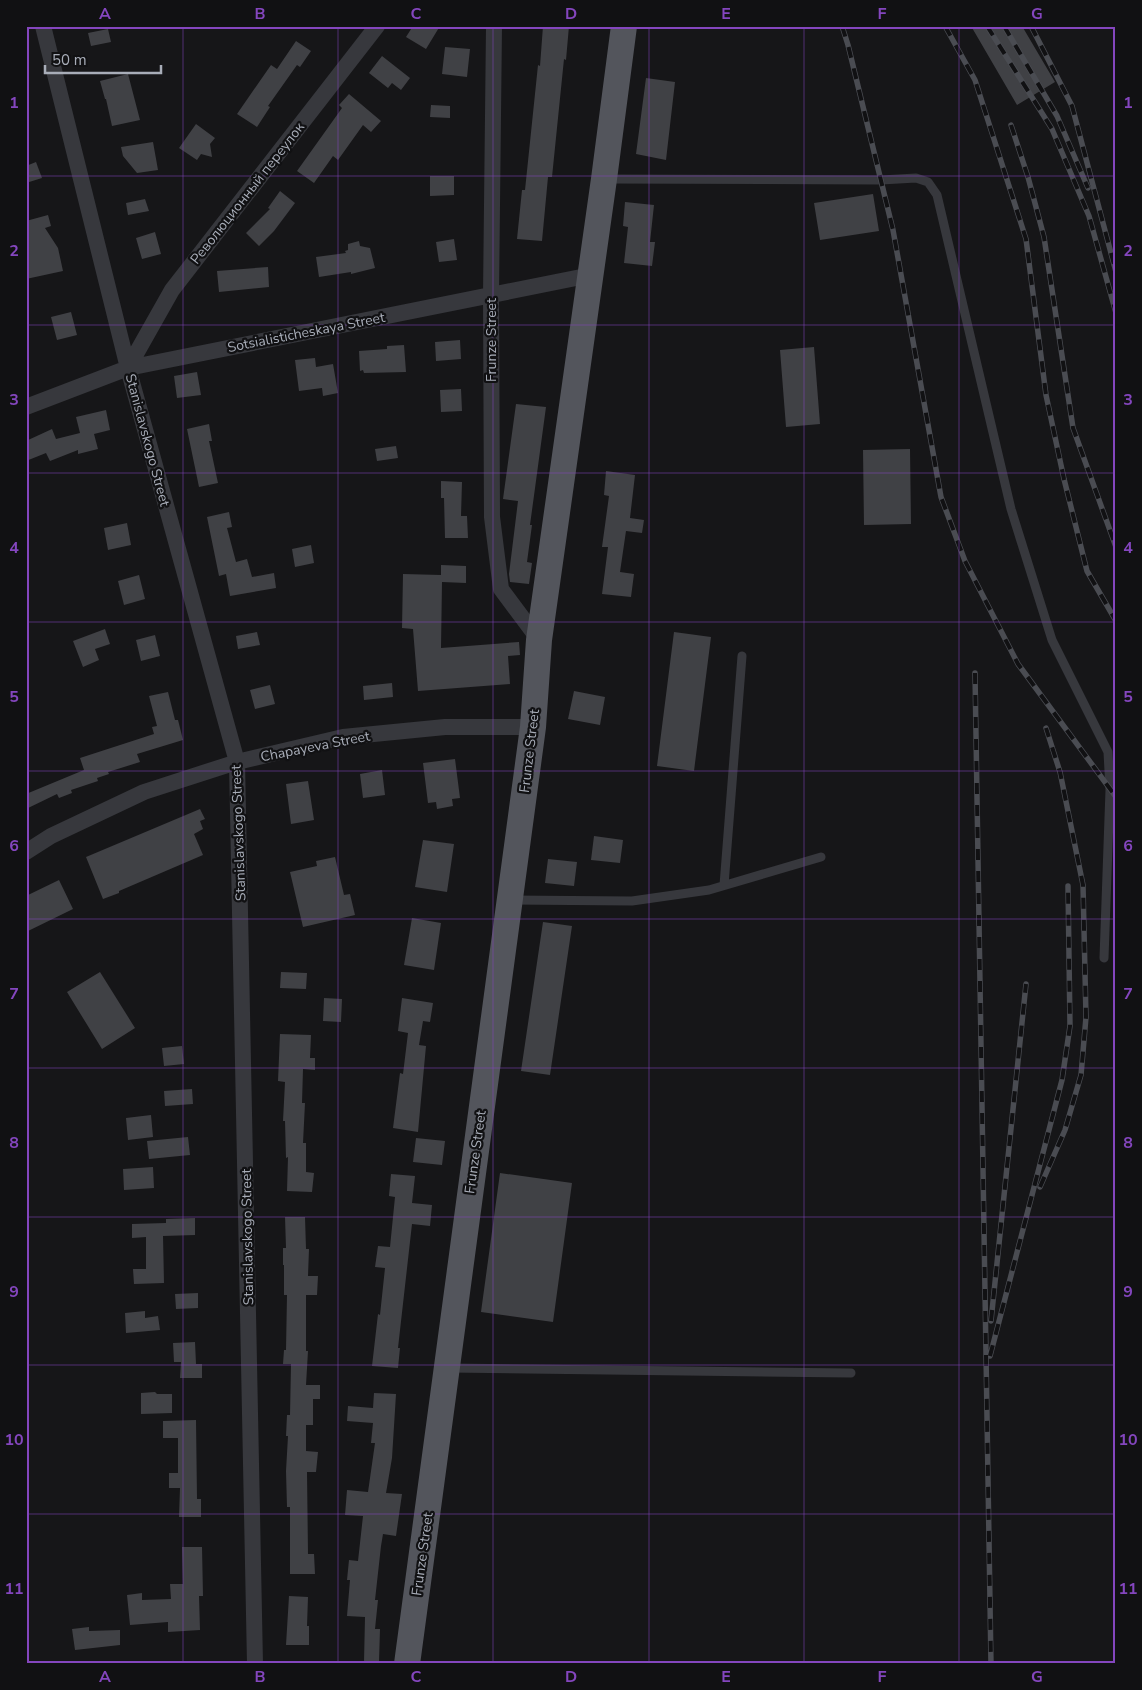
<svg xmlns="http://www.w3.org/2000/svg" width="1142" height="1690" font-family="'Nunito Sans',sans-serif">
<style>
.building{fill:#404145}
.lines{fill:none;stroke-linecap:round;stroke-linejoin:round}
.service{stroke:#37383d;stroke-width:9}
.minor{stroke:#37383d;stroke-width:16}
.primary{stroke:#53555c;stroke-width:26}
.rail-casing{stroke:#4a4c52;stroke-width:5.5}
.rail{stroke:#111113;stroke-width:4;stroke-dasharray:11;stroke-linecap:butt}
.grid{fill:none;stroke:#8446be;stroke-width:1;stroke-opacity:0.55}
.labels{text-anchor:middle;stroke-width:4.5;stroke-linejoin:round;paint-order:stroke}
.street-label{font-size:14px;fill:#a8adb8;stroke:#111113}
.neatline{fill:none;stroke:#8446be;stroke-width:2}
.grid-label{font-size:16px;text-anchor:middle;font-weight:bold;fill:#8446be}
</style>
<rect width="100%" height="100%" fill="#161618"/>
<path class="building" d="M413 26H440L426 49 406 37Z
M543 26H569L566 60 564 59 552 177H548L542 241 517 239 522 190H525L538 65 540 66Z
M971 26H1022L1055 82 1017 105Z
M108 29 111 42 91 46 88 33Z
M296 41 311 51 300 67 297 65 268 106 270 107 257 127 237 114 271 65 277 69Z
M445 47 470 49 467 77 442 74Z
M382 56 410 78 401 90 392 83 388 88 369 73Z
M128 74 140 120 112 126 106 99H105L100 81Z
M646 78 675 82 666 160 636 154Z
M349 94 381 121 371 132 363 125 338 160 333 156 314 183 297 171 342 108 339 105Z
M431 105 450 106V118L430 117Z
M196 124 215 138 210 144 212 157 201 154 197 160 179 148Z
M153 142 158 170 137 173 123 156 121 147Z
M36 162 42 178 26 183V166Z
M430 176H454V195L430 196Z
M280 191 295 203 274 231 259 246 246 233 270 209 268 208Z
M873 194 879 231 820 240 814 203Z
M145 199 149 211 128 215 126 203Z
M625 202 654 205 650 242H655L652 266 624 263 628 227 623 226Z
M48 215 51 226 45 228 58 248 63 271 26 279V221Z
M155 232 161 254 142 259 136 238Z
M454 239 457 260 439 262 436 242Z
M359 241 360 246 370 248 375 268 351 274V272L319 277 316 257 346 253 345 251 348 250V244Z
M268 267 269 287 219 292 217 271Z
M71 312 77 335 57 340 51 317Z
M460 340 461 359 436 361 435 342Z
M404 345 406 372 364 373 363 370 360 371 359 351 387 349V346Z
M814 347 820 424 786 427 780 350Z
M315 358 316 367 333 364 338 393 323 396 322 388 299 391 295 360Z
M197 372 201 395 177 398 174 376Z
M461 389 462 411 441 412 440 390Z
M516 404 546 407 530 525H532L527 562 532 563 529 584 510 582 509 574 518 501 503 499Z
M106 410 110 430 94 434 98 449 78 454V450L50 461 46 453 26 461V441L52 429 56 439 80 433 76 417Z
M209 424 212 441H209L218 483 199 487 187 429Z
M396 446 398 458 377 461 375 449Z
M910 449 911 524 864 525 863 450Z
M606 471 635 475 630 518 644 520 642 533 626 531 620 572 634 574 631 597 602 594 608 547H602L609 496 604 495Z
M441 481 462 482 461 516H467L468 538H445L444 498H441Z
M229 512 232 527 227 528 236 562 247 559 252 577 274 573 276 588 230 596 226 574 219 576 207 517Z
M127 523 131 545 108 550 104 528Z
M311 545 314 563 295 567 292 549Z
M441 565 466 566V583L442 582 441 648 519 642 520 655 508 656 510 684 418 691 413 629 402 628 403 574 441 575Z
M139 575 145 599 124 605 118 581Z
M105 629 110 644 95 649 99 660 83 667 73 641Z
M257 632 260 645 238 649 236 636Z
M674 632 711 637 694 771 657 766Z
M155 635 160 656 141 661 136 640Z
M392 683 393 697 364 700 363 686Z
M270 685 275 704 255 709 250 690Z
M574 691 605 697 600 725 568 719Z
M168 692 175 720H178L183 740 137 754 140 762 108 772 109 774 97 778 98 781 71 790 72 793 59 798 57 794 26 809V794L84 770 80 758 154 734 152 727 157 726 149 696Z
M455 759 460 798 452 799 453 806 437 809 436 802 428 803 423 763Z
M382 770 385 795 363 798 360 774Z
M308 781 314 820 291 824 286 784Z
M200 809 205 819 200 821 203 829 194 834 203 855 119 891V893L103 899 86 857Z
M594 836 623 840 620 863 591 860Z
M423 840 454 844 447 892 415 887Z
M335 857 344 895 350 894 355 915 303 927 290 872 317 866 316 861Z
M548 859 577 862 574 886 545 883Z
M59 880 73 909 26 932V896Z
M412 918 441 923 434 970 404 965Z
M543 922 572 926 550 1075 521 1071Z
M100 972 135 1028 102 1049 67 992Z
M281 972 307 973 306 989 280 988Z
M324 998 342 999 341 1022 323 1021Z
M402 998 433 1003 430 1022 423 1021 419 1045 426 1046 418 1132 393 1128 400 1073 403 1074 408 1033 398 1031Z
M280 1034 311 1035 310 1058H315V1070L303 1069 302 1103H305L303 1143H306V1172L314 1173 312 1192 287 1191 288 1157 286 1158 285 1121H283L285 1082 278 1081Z
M182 1046 184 1064 164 1066 162 1048Z
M192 1089 193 1104 165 1106 164 1091Z
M151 1115 153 1137 128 1140 126 1118Z
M188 1137 190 1155 149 1159 147 1141Z
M416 1138 445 1141 442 1165 413 1162Z
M153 1167 154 1188 124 1190 123 1169Z
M500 1173 572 1183 553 1322 481 1312Z
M391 1174 415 1176 412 1203 432 1205 430 1226 412 1224 398 1348H400L398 1368 372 1366 378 1314 380 1315 385 1268 375 1267 378 1246 390 1247 395 1197 389 1196Z
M285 1217H305L306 1249H309L308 1276H318L317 1295H306V1351H308L306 1385H320V1399H313V1425H306V1451L318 1452 316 1472H307L308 1554H314L315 1574H290V1507H287L286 1471 288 1436H286L287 1415H290L291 1364H283L284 1350H286L287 1295H284V1265H283V1248H286Z
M195 1218V1235L163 1236 164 1283 134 1284 133 1269H146V1237L132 1238V1224L166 1223V1219Z
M198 1293V1308L176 1309 175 1294Z
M145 1311V1318L158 1316 160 1330 126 1333 125 1313Z
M195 1342 196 1364H202V1378H180L181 1362H174L173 1343Z
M155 1392 157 1394H172V1413L141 1414V1393Z
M374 1393 396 1394 392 1458 386 1493 402 1494 396 1536 383 1534 381 1546 375 1600H378L375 1629H380L379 1662H364L365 1617 347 1616 350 1580H347L349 1560 358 1561 363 1516 345 1515 347 1490 368 1492 375 1443H371L373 1423 347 1421 348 1406 373 1408Z
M196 1420 197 1499H201V1517H179L180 1488H169V1473H178V1438H163V1421Z
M182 1547H202L203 1596H199L200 1630 168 1632V1622L130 1625 127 1595 142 1593V1600L171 1599 170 1584H183Z
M289 1596 308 1597 307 1626H309V1645H286Z
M89 1627V1631L120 1630V1645L75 1650 72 1629Z"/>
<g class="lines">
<path class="service" d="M606 179 881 180 916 178 928 182 937 195 1011 509 1052 640 1108 752 1110 790 1104 958
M724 885 742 656
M511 900 632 901 709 890 821 857
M449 1368 851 1373"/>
<path class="minor" d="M43 26 128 368 237 762 255 1664
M494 26 491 295 492 517 501 589 539 640
M128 368 172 290 377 26
M26 407 128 368 591 275
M26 852 51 836 144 792 237 762 343 737 445 727H533"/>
<path class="primary" d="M407 1664 533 727 539 640 604 179 624 26"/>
<g class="rail-casing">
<path id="rail" d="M842 26 848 45 893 230 941 497 965 561 1018 664 1116 797
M945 26 975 80 1026 239 1046 395 1064 479 1087 571 1116 621
M987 26 1052 129 1089 216 1116 313
M1004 26 1057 116 1088 188
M1031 26 1072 106 1116 272
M1011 125 1028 177 1044 237 1073 428 1116 547
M975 673 991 1664
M1040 1187 1065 1130 1081 1075 1086 1017 1083 885 1060 772 1046 728
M991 1321 1026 984
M990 1356 1062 1080 1070 1026 1068 886"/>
</g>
<use href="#rail" class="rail"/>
</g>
<path class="grid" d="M183 26V1664M338 26V1664M493 26V1664M649 26V1664M804 26V1664M959 26V1664M26 176H1116M26 325H1116M26 473H1116M26 622H1116M26 771H1116M26 919H1116M26 1068H1116M26 1217H1116M26 1365H1116M26 1514H1116"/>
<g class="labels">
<g class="street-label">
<text transform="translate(247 193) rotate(-52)" y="5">Революционный переулок</text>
<text transform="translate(306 332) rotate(-11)" y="5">Sotsialisticheskaya Street</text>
<text transform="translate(491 340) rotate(-90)" y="5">Frunze Street</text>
<text transform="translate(148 440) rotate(75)" y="5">Stanislavskogo Street</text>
<text transform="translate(315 746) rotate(-11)" y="5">Chapayeva Street</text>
<text transform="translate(529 751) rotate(-83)" y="5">Frunze Street</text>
<text transform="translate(238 833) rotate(-92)" y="5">Stanislavskogo Street</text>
<text transform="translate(475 1152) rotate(-82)" y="5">Frunze Street</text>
<text transform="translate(247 1237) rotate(-91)" y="5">Stanislavskogo Street</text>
<text transform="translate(422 1554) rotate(-82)" y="5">Frunze Street</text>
</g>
</g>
<rect width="1142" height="1690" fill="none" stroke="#111113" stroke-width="55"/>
<path d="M45 65v8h116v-8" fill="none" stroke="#a8adb8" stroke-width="2.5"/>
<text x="52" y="65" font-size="15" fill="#a8adb8" stroke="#111113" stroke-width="4" paint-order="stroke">50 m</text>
<rect x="28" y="28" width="1086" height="1634" class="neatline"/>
<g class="grid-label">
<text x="105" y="19">A</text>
<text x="260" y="19">B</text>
<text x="416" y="19">C</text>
<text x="571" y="19">D</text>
<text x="726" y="19">E</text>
<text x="882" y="19">F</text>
<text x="1037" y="19">G</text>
<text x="14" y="108">1</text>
<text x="1128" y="108">1</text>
<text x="14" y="256">2</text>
<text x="1128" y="256">2</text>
<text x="14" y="405">3</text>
<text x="1128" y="405">3</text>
<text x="14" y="553">4</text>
<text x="1128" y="553">4</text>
<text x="14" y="702">5</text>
<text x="1128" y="702">5</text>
<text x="14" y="851">6</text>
<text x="1128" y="851">6</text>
<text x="14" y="999">7</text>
<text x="1128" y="999">7</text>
<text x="14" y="1148">8</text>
<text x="1128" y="1148">8</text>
<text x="14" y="1297">9</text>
<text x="1128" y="1297">9</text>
<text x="14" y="1445">10</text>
<text x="1128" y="1445">10</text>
<text x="14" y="1594">11</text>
<text x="1128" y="1594">11</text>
<text x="105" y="1682">A</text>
<text x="260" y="1682">B</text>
<text x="416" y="1682">C</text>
<text x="571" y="1682">D</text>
<text x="726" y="1682">E</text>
<text x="882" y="1682">F</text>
<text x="1037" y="1682">G</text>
</g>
</svg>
